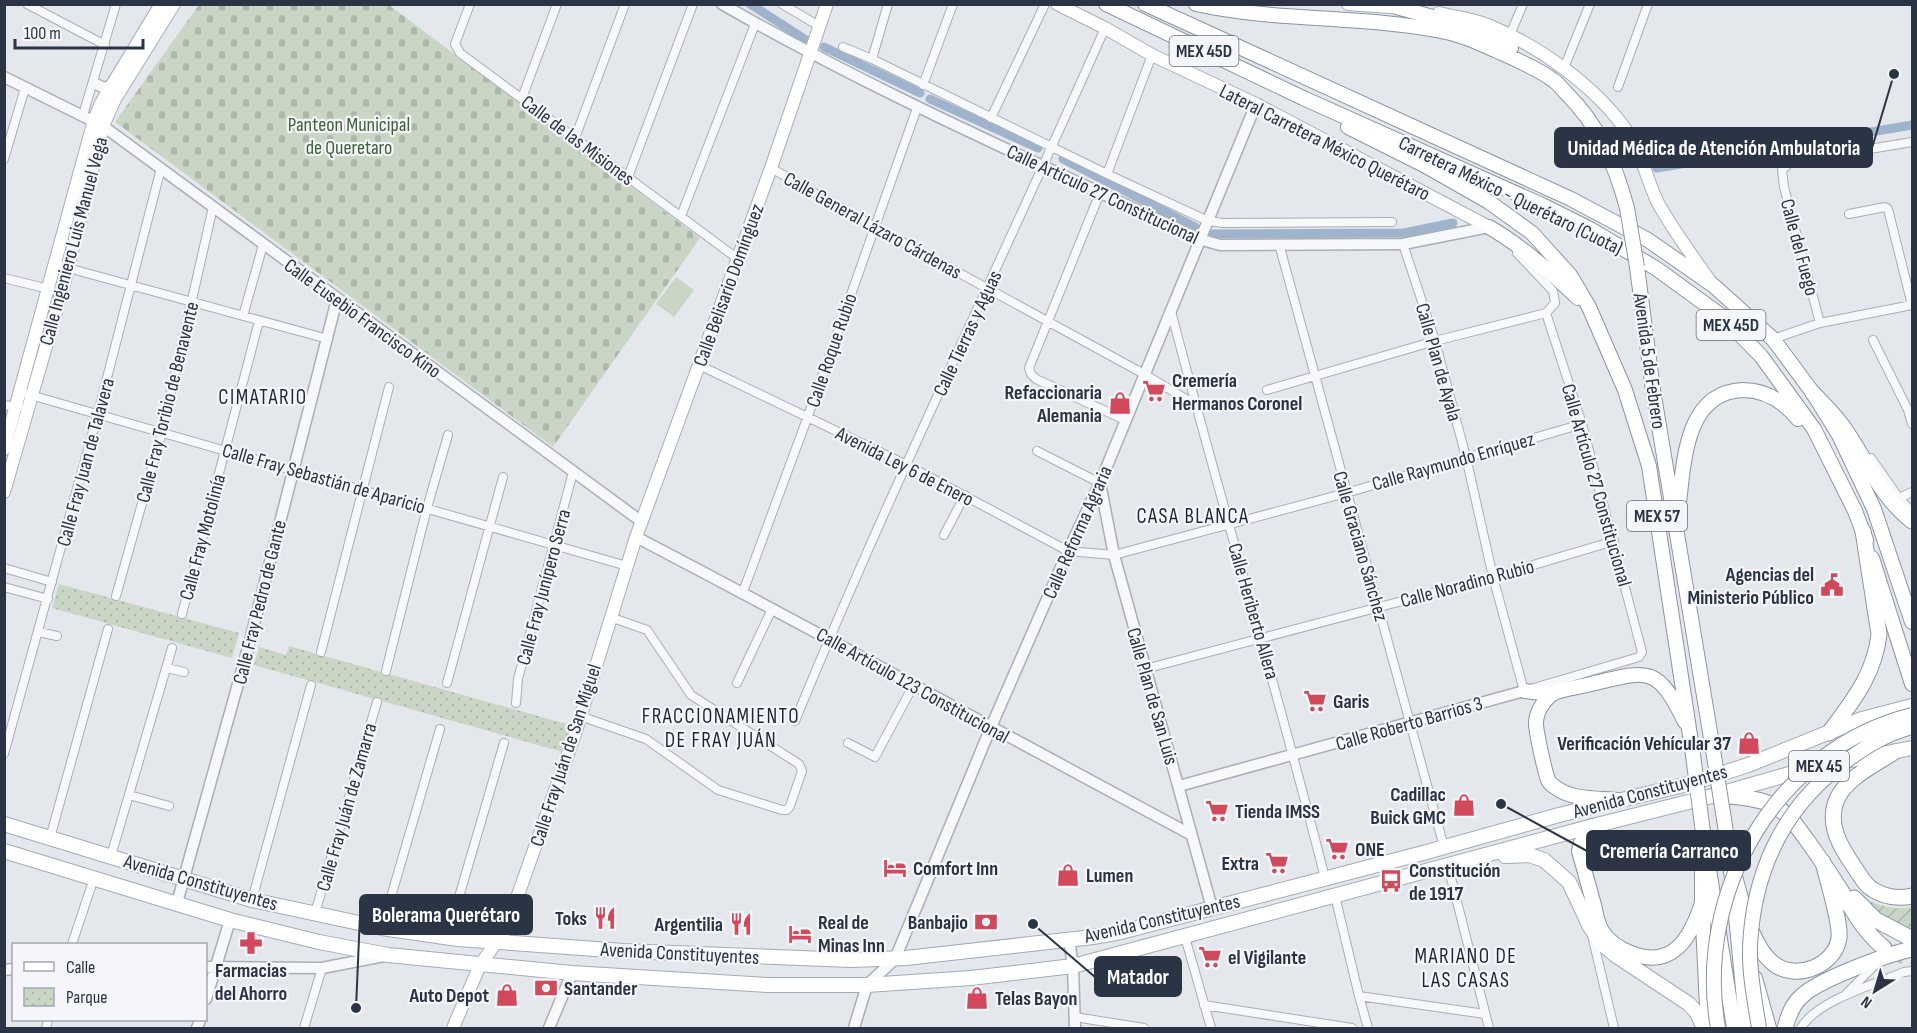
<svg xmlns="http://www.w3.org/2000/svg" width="1917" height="1033" font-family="'Sofia Sans Condensed',sans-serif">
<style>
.cemetery{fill:url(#cemetery-stones)}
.park{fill:url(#park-dots)}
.garden{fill:url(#garden-furrows)}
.pitch{fill:#c9d6c5}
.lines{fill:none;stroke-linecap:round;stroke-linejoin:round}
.canal{stroke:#9fb4cc;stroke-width:9}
.motorway-tunnel{stroke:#bfc3cb;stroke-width:15;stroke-dasharray:15 8;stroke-linecap:butt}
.minor-casing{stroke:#a9aeb7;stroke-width:10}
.tertiary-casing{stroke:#a9aeb7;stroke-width:13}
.secondary-casing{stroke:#a9aeb7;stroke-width:14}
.primary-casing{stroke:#a3abb8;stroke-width:16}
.trunk-casing{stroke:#8b94a3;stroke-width:16}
.motorway-casing{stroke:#8b94a3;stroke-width:17}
.minor{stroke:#f7f8fa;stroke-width:8}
.tertiary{stroke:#f7f8fa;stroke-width:10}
.secondary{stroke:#fff;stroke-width:12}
.primary{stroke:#fff;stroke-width:14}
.trunk{stroke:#fff;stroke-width:14}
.motorway{stroke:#fff;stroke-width:15}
.trunk-bridge-casing{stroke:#8b94a3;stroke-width:16;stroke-linecap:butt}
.trunk-bridge{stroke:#fff;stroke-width:14}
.labels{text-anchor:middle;stroke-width:4.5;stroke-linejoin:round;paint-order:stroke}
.shield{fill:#f4f6f9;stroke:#676e7b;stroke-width:1.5}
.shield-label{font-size:18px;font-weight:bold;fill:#2b3445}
.park-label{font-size:20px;fill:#3f6138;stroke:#f4f6f9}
.street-label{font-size:20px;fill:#2b3445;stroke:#f4f6f9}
.poi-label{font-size:20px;font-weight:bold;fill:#2b3445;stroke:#f4f6f9;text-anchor:start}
.neighbourhood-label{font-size:21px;letter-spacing:1.5px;fill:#1d2536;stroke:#f4f6f9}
.leader{fill:none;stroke:#2b3445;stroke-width:2}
.callout-dot{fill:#2b3445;stroke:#f4f6f9;stroke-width:2}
.callout{fill:#2b3445;stroke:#2b3445;stroke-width:2}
.callout-label{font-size:21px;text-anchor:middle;font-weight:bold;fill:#fff}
</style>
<defs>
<pattern id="cemetery-stones" width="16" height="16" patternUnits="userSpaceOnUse" patternTransform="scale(1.5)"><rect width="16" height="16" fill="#c9d6c5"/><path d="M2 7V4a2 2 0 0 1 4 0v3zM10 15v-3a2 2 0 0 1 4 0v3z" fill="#adb8ab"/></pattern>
<pattern id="park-dots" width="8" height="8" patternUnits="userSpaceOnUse" patternTransform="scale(1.5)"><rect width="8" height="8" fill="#c9d6c5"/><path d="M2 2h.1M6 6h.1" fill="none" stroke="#adb8ab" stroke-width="1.8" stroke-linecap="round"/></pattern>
<pattern id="garden-furrows" width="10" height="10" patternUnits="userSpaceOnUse" patternTransform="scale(1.5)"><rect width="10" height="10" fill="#c9d6c5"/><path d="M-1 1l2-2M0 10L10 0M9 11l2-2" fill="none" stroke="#adb8ab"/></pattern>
</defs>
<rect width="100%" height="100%" fill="#e4e7ec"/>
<path class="cemetery" d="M199 5H389L700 238 553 447 115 122Z"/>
<path class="park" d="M59 584 239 633 232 658 52 608Z
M289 646 570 725 563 752 254 665 259 647 286 655Z"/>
<path class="garden" d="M1867 900C1882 907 1896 910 1912 907V933L1878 915Z"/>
<path class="pitch" d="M676 277 694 290 674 317 656 304Z"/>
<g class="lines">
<path class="canal" d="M750 4 806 40
M824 47 920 93
M930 99 1038 148
M1063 159 1195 227
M1657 168 1912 125
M1213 234 1404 233 1453 223"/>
<path class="motorway-tunnel" d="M1890 951 1899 955 1912 959"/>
<g class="minor-casing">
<path id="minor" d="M27 4 105 45
M470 4 455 44 460 53 738 259
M782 4 819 26
M1510 35 1523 4
M843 47 872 59 1107 174 1208 221 1223 223 1392 222
M872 59 888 4
M1564 68 1590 4
M923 85 953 4
M1618 87 1648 4
M522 98 557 4
M83 115 116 4
M991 118 1045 4
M575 138 625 4
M4 159 25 88
M771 168 875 227 1144 374 1196 405
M1107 174 1152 55
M628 177 693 4
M1100 193 1029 368 1031 374 1036 379 1125 420
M681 216 755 24
M1279 244 1444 847
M1403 244 1435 341 1466 457 1493 577 1524 691 1639 657 1642 652 1582 424 1546 313
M55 263 68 268 328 339
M4 278 49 289
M1171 311C1220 500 1277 688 1325 878
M243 316 263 245
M1820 323 1784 187 1782 170 1791 162 1912 142
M1773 339 1820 323 1912 305 1888 209 1885 207 1849 214
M1873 340 1908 410 1912 424
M699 365 905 464 1068 551 1114 555 1346 493 1582 424
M1267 390 1435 341 1546 313 1555 303 1553 291 1517 253
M27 394 627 566
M4 405 19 407
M1037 451 1100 483
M1871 458 1899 498 1912 512
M1899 498 1912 492
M944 535 965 495
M4 568 52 582
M4 587 48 599
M743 592 808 416 917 108
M116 596 162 432 213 207
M182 614 259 321
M38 632 57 636
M321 652 389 387
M167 668 184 672
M1145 669 1493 577 1614 541
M386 671 427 508 448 435
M447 683 503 477
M737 683 772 609
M516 703 518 679 573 472
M580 716 646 739 718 790 782 810H787L790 806 802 771 799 764 691 695 647 630 610 617
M795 721C891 487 1003 259 1105 28
M848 743 875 757 913 686
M4 754 98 413 161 168
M129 795 169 806
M50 838 108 629
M111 856 172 648
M1448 866 1489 1028
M1335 896 1359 996 1368 1028
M252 900 311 685
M315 913 377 702
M382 928 440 729
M1592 935 1614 1028
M1185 937 1211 1028
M447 938 504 743
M72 944 94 878
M1846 994 1877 963
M1359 996 1485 1014
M1204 1005 1352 1028
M1075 1017 1144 1028
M46 1028 48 1020
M304 1028 322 968
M1801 1028C1816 1001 1875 984 1904 972L1912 971"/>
</g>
<g class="tertiary-casing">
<path id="tertiary" d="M722 4C876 93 1039 163 1199 239L1220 245 1403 244 1489 227
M4 77 103 126 642 522
M94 83 104 88 112 85
M1100 483 1114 555 1212 908
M636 537C822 634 1005 735 1190 834
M1179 786 1524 691
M177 903 248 648 337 299
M1069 939 1073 966 1075 1028
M206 967 322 968 384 956
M4 970 14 969
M206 999 230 920
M197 1028 200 1020
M549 1028 572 973
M854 1028 867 985 895 959 991 727 1068 551 1100 483 1256 104"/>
</g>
<g class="secondary-casing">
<path id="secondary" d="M1057 4 1105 28 1152 55 1256 104 1489 227
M1348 4 1404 8
M1439 13C1455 17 1473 19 1488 25 1539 46 1597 87 1628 133 1643 155 1647 182 1659 205 1674 231 1692 256 1710 281
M4 449 94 120 101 103 161 4
M4 492 64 284 103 126 115 99 174 4
M453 1028 480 965 506 929 575 734 636 537 771 168 827 4"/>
</g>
<g class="primary-casing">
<path id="primary" d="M4 824 252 900 382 928 458 939 623 951 851 960 906 958 1093 937 1121 932 1423 853 1559 815 1692 783 1748 765 1862 719 1912 706
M4 851 230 920 319 942 388 955 572 973 767 985H867L971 978 1073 966 1593 826 1716 795 1810 768 1912 748
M1505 856 1529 855 1544 860 1569 882 1590 927 1602 944 1615 955 1689 1004 1697 1013 1704 1028"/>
</g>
<g class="trunk-casing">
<path id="trunk" d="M1106 4 1303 98 1542 205 1592 230 1657 269 1723 317 1761 356 1814 429 1855 511 1866 540
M1145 4 1571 199 1648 240 1714 286 1773 339 1813 393 1839 435 1874 509 1912 622
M1196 4C1277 22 1360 15 1441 31 1460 34 1479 43 1497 51 1515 59 1537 68 1553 80 1558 83 1562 89 1566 93 1599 125 1615 164 1627 208
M1396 7C1438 18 1473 28 1511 48
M1348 127 1424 165 1489 202 1532 233 1570 275 1589 307 1625 390 1649 466 1693 755
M1489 227C1522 246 1550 272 1578 298
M1637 267 1653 390 1713 750
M1678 511C1684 467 1683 392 1743 390 1766 390 1784 402 1798 419
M1872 558 1912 684
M1524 691 1551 694
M1618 800C1598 798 1571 800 1555 787 1551 785 1548 781 1547 777 1544 767 1536 732 1536 723 1536 713 1543 701 1551 695 1558 689 1581 687 1591 684 1649 670 1657 665 1685 722
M1723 813C1735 884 1739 957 1747 1028
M1702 825 1734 1028
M1593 826 1581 843 1579 851C1584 869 1589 887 1594 905 1596 913 1597 923 1602 931 1609 942 1620 949 1631 953 1673 970 1691 937 1702 903
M1702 870V903L1708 1028
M1755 978 1769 1028"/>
</g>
<g class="motorway-casing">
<path id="motorway" d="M1813 393C1823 404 1835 415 1844 428 1866 460 1881 497 1912 521
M1829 733C1852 702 1875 674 1879 634L1863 531
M1894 752C1875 765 1847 777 1837 799 1826 824 1841 848 1855 868 1860 875 1864 884 1872 889 1884 897 1899 899 1912 896
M1716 795C1734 797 1753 797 1770 804 1787 811 1796 825 1806 839 1818 855 1829 872 1840 889 1853 911 1864 932 1884 948
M1732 868C1740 894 1745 923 1759 946 1762 952 1768 959 1774 964 1796 981 1835 966 1839 938 1841 923 1827 879 1823 862
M1854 898 1876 920 1912 939
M1785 1028C1788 1017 1792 1004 1802 996 1818 980 1888 954 1912 949"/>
</g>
<use href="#minor" class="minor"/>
<use href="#tertiary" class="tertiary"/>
<use href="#secondary" class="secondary"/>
<use href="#primary" class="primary"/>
<use href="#trunk" class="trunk"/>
<use href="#motorway" class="motorway"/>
<g class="trunk-bridge-casing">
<path id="trunk-bridge" d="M1627 208 1637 267
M1713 750 1723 813
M1693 755 1702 825
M1718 1028C1694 892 1776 749 1912 715
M1759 1028C1755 1002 1749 973 1750 947 1753 876 1780 813 1837 768 1860 750 1884 734 1912 727"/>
</g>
<use href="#trunk-bridge" class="trunk-bridge"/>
</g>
<defs>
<g id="supermarket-bare" transform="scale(1.8)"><path d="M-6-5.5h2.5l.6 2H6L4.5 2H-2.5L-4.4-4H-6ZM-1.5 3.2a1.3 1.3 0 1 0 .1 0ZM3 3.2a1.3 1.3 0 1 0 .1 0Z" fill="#d1495b" stroke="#f4f6f9" stroke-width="2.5" paint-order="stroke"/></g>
<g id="shop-bare" transform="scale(1.8)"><path d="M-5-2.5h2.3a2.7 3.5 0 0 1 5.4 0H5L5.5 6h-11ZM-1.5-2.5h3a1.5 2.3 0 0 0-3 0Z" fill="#d1495b" stroke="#f4f6f9" stroke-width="2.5" paint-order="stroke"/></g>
<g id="civic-bare" transform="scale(1.8)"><path d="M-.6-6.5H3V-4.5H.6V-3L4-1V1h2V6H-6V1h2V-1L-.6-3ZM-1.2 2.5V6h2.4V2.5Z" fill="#d1495b" stroke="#f4f6f9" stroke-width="2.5" paint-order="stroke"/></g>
<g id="hotel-bare" transform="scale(1.8)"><path d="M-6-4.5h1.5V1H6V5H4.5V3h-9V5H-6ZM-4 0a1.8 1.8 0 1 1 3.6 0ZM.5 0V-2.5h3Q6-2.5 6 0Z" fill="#d1495b" stroke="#f4f6f9" stroke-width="2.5" paint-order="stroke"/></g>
<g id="bus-bare" transform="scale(1.8)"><path d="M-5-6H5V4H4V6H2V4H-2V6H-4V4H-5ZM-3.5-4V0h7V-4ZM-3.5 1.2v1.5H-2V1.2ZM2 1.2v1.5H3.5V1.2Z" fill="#d1495b" stroke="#f4f6f9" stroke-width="2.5" paint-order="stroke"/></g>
<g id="restaurant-bare" transform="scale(1.8)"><path d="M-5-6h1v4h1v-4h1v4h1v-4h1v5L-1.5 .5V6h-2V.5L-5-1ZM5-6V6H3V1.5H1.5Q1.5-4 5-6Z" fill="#d1495b" stroke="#f4f6f9" stroke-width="2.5" paint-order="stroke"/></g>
<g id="bank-bare" transform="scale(1.8)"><path d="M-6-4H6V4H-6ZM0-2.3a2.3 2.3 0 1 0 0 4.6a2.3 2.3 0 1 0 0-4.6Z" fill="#d1495b" stroke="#f4f6f9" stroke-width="2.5" paint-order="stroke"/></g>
<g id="pharmacy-bare" transform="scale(1.8)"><path d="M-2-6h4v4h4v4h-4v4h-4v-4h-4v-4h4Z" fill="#d1495b" stroke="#f4f6f9" stroke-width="2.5" paint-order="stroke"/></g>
</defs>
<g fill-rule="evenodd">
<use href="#supermarket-bare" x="1154" y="391"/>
<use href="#shop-bare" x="1120" y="403"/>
<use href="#civic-bare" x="1832" y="585"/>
<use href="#supermarket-bare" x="1315" y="701"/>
<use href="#shop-bare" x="1749" y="743"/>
<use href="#shop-bare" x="1464" y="805"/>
<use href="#supermarket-bare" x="1217" y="811"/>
<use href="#supermarket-bare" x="1337" y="849"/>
<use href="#supermarket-bare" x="1277" y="863"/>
<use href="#hotel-bare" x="895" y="868"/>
<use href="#shop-bare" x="1068" y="875"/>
<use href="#bus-bare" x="1391" y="881"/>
<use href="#restaurant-bare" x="605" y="918"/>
<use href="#bank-bare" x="986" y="922"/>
<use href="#restaurant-bare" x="741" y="924"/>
<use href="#hotel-bare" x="800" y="934"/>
<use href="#pharmacy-bare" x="251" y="943"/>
<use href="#supermarket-bare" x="1210" y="957"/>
<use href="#bank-bare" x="546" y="988"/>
<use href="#shop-bare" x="507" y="995"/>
<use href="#shop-bare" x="977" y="998"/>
</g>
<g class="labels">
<g class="shield">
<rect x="1169.5" y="36" width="69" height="30" rx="4.5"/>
<rect x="1696.5" y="310" width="69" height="30" rx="4.5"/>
<rect x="1627" y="501" width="60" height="30" rx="4.5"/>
<rect x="1789" y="751" width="60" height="30" rx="4.5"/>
</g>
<g class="shield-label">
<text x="1204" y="57">MEX 45D</text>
<text x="1731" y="331">MEX 45D</text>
<text x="1657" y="522">MEX 57</text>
<text x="1819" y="772">MEX 45</text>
</g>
<g class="park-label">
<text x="349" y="131">Panteon Municipal<tspan x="349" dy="23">de Queretaro</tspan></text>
</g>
<g class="street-label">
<text transform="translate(578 140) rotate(37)" y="7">Calle de las Misiones</text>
<text transform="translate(1325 142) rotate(27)" y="7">Lateral Carretera México Querétaro</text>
<text transform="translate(1103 194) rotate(25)" y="7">Calle Artículo 27 Constitucional</text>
<text transform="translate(1511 195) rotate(26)" y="7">Carretera México - Querétaro (Cuota)</text>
<text transform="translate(873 225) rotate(29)" y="7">Calle General Lázaro Cárdenas</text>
<text transform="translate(73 241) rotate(-75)" y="7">Calle Ingeniero Luis Manuel Vega</text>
<text transform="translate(1800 247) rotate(75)" y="7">Calle del Fuego</text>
<text transform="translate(728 285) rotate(-70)" y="7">Calle Belisario Domínguez</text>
<text transform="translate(363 318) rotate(36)" y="7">Calle Eusebio Francisco Kino</text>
<text transform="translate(967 333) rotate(-65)" y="7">Calle Tierras y Aguas</text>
<text transform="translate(831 350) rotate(-71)" y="7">Calle Roque Rubio</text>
<text transform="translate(1650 361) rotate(82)" y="7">Avenida 5 de Febrero</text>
<text transform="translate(1439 362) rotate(74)" y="7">Calle Plan de Ayala</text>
<text transform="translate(167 402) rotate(-76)" y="7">Calle Fray Toribio de Benavente</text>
<text transform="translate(1453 461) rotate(-16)" y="7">Calle Raymundo Enríquez</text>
<text transform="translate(85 462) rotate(-75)" y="7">Calle Fray Juan de Talavera</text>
<text transform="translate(905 466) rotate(27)" y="7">Avenida Ley 6 de Enero</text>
<text transform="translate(324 478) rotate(16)" y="7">Calle Fray Sebastián de Aparicio</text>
<text transform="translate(1597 485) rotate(74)" y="7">Calle Artículo 27 Constitucional</text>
<text transform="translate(1077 532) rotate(-66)" y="7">Calle Reforma Agraria</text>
<text transform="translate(202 537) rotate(-75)" y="7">Calle Fray Motolinía</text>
<text transform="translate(1361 546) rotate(74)" y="7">Calle Graciano Sánchez</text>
<text transform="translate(1467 583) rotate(-15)" y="7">Calle Noradino Rubio</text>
<text transform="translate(543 587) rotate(-75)" y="7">Calle Fray Junípero Serra</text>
<text transform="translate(259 602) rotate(-76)" y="7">Calle Fray Pedro de Gante</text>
<text transform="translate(1254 611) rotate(74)" y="7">Calle Heriberto Allera</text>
<text transform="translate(913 685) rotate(29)" y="7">Calle Artículo 123 Constitucional</text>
<text transform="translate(1153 696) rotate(74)" y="7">Calle Plan de San Luis</text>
<text transform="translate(1409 723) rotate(-16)" y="7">Calle Roberto Barrios 3</text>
<text transform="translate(565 755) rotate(-72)" y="7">Calle Fray Juán de San Miguel</text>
<text transform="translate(1650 791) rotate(-15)" y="7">Avenida Constituyentes</text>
<text transform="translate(346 807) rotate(-74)" y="7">Calle Fray Juán de Zamarra</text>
<text transform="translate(201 882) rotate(16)" y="7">Avenida Constituyentes</text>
<text transform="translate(1162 918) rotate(-13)" y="7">Avenida Constituyentes</text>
<text transform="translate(680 953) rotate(3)" y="7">Avenida Constituyentes</text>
</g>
<g class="poi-label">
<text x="1172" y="387">Cremería<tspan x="1172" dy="23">Hermanos Coronel</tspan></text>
<text x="1102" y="399" text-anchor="end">Refaccionaria<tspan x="1102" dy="23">Alemania</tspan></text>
<text x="1814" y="581" text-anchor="end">Agencias del<tspan x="1814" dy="23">Ministerio Público</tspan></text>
<text x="1333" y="708">Garis</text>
<text x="1731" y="750" text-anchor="end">Verificación Vehícular 37</text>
<text x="1446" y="801" text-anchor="end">Cadillac<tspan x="1446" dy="23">Buick GMC</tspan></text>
<text x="1235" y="818">Tienda IMSS</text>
<text x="1355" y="856">ONE</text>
<text x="1259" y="870" text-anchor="end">Extra</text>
<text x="913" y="875">Comfort Inn</text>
<text x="1409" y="877">Constitución<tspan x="1409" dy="23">de 1917</tspan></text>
<text x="1086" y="882">Lumen</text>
<text x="587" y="925" text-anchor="end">Toks</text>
<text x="818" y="929">Real de<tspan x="818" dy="23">Minas Inn</tspan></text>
<text x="968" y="929" text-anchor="end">Banbajio</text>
<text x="723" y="931" text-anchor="end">Argentilia</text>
<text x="1228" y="964">el Vigilante</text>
<text x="251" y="977" text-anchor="middle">Farmacias<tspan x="251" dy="23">del Ahorro</tspan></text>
<text x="564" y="995">Santander</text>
<text x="489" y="1002" text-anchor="end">Auto Depot</text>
<text x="995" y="1005">Telas Bayon</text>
</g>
<g class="neighbourhood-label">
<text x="263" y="404">CIMATARIO</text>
<text x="1193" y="523">CASA BLANCA</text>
<text x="721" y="723">FRACCIONAMIENTO<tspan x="721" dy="24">DE FRAY JUÁN</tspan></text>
<text x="1466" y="963">MARIANO DE<tspan x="1466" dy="24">LAS CASAS</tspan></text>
</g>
</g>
<path class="leader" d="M1894 74L1872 148M1501 804L1587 851M356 1008L360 915M1033 924L1095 977"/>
<g class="callout-dot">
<circle cx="1894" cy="74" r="6"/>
<circle cx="1501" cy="804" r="6"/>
<circle cx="356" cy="1008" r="6"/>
<circle cx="1033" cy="924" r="6"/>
</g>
<g class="callout">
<rect x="1555" y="128" width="317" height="39" rx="6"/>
<rect x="1587" y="831" width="163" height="39" rx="6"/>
<rect x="360" y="895" width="172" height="39" rx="6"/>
<rect x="1095" y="957" width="86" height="39" rx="6"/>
</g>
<g class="callout-label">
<text x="1714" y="155">Unidad Médica de Atención Ambulatoria</text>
<text x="1669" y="858">Cremería Carranco</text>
<text x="446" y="922">Bolerama Querétaro</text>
<text x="1138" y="984">Matador</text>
</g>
<rect width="1917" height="1033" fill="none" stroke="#2b3445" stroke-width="12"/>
<rect x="12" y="943" width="195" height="78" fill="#f4f6f9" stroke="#a4a8b1" stroke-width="1.5"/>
<rect x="24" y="962" width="30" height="9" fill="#ffffff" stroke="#a4a8b1" stroke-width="1.5"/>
<text x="66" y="973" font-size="18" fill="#2b3445">Calle</text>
<rect x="24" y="988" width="30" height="18" fill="url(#park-dots)" stroke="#a4a8b1" stroke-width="1.5"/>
<text x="66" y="1003" font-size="18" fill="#2b3445">Parque</text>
<g transform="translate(1875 991) rotate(217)" stroke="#f4f6f9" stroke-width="4.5" paint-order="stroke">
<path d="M0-4.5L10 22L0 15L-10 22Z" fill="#2b3445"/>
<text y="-9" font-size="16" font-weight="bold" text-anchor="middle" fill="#2b3445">N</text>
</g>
<path d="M15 39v9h128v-9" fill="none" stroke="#2b3445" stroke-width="3"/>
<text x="24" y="39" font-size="18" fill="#2b3445" stroke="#f4f6f9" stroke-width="4.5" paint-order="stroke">100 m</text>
</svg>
